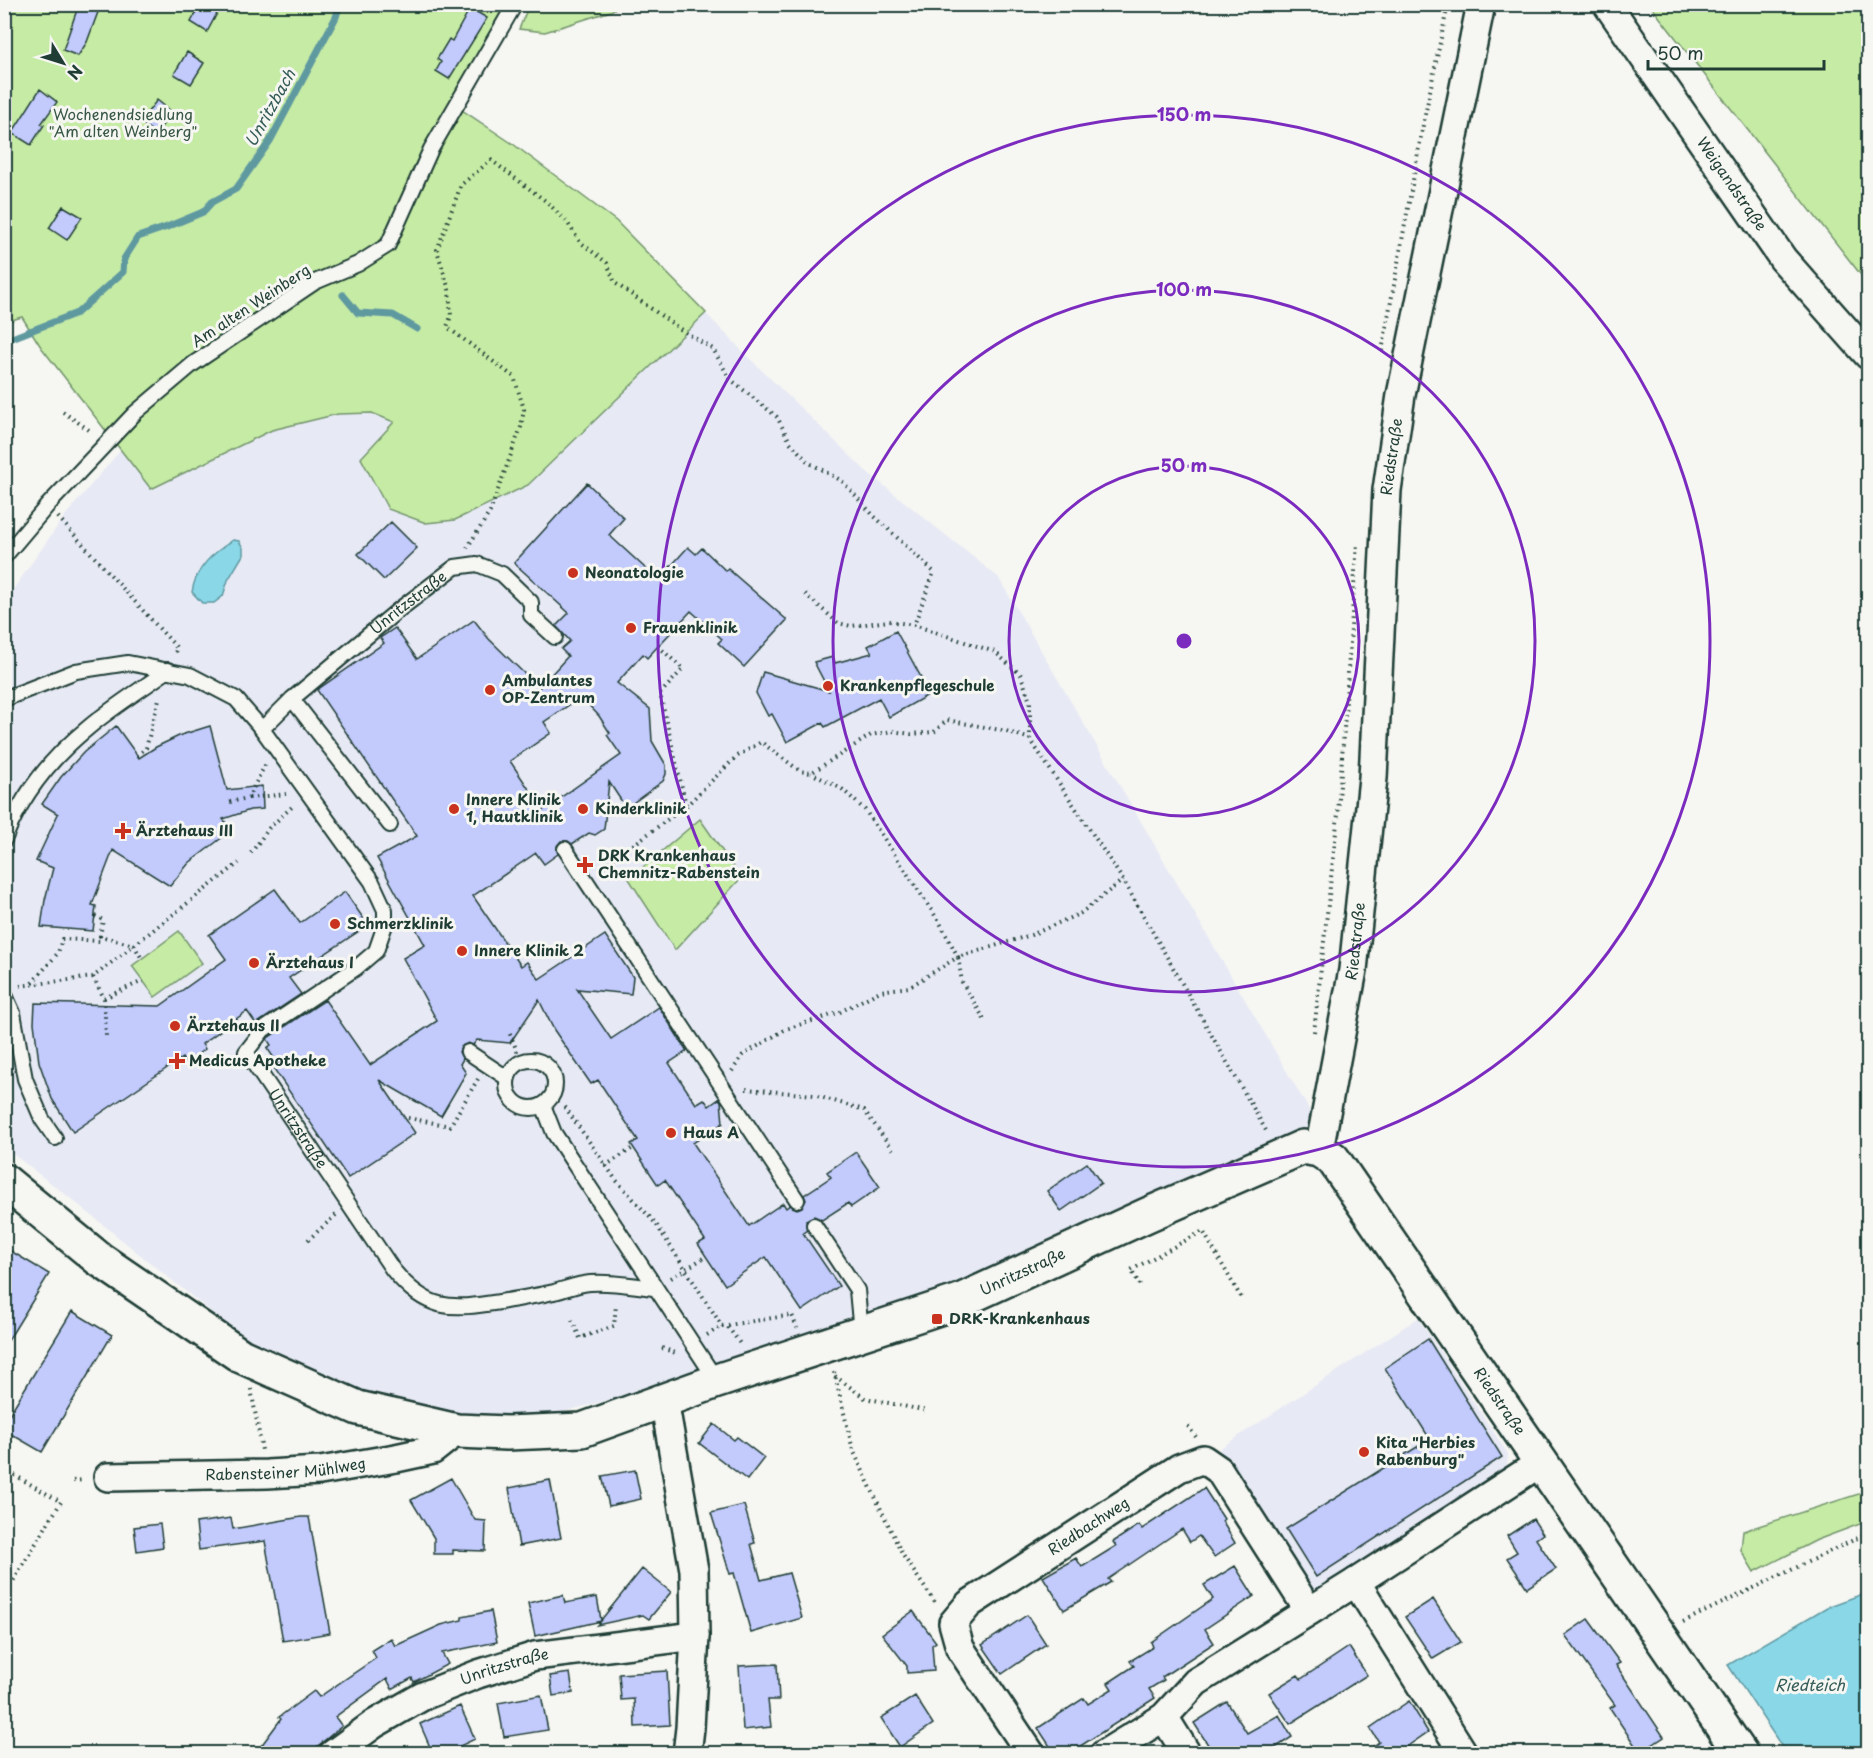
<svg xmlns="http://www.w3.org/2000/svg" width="1873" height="1758" font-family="'Playpen Sans',sans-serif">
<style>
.built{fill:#e7e9f5}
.green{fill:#c6eba5;stroke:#72946c;stroke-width:1.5}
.water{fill:#8ad7e8;stroke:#5f99a0;stroke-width:1.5}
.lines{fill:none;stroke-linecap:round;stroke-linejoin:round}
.stream{stroke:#5f99a0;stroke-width:7}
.building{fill:#c3cafc;stroke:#1f3d34;stroke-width:1.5;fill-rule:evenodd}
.lane-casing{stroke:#1f3d34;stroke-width:18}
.street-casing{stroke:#1f3d34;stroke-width:32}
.secondary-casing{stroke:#1f3d34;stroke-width:38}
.path{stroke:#1f3d34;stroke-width:4;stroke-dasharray:1.5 4.5;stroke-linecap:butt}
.lane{stroke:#f6f6f2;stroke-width:14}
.street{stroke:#f6f6f2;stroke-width:27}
.secondary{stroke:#f6f6f2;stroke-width:33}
.ring{fill:none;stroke:#7b2cbf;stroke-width:3}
.poi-dot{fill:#c8321e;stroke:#f6f6f2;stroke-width:2}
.labels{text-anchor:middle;stroke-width:6;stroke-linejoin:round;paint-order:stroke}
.park-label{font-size:15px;fill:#385745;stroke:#f6f6f2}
.street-label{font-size:15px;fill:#1f3d34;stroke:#f6f6f2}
.poi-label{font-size:15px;font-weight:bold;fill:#1f3d34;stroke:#f6f6f2;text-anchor:start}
.water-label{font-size:16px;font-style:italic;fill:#345c58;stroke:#f6f6f2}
.centre{fill:#7b2cbf;stroke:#f6f6f2;stroke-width:3}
.ring-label{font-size:18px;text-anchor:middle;font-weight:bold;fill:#7b2cbf;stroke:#f6f6f2;stroke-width:6;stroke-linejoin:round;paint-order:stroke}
</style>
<rect width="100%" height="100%" fill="#f6f6f2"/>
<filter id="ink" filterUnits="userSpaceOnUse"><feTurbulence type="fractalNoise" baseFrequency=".0167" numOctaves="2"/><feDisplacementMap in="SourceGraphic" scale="12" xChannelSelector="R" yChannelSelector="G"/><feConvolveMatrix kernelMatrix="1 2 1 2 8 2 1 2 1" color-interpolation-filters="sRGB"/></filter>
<g filter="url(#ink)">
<path class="built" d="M471 114 616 221 751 360 867 472 998 577 1321 1130 968 1286 682 1381 520 1423 363 1395 241 1336 70 1198 5 1148V601L64 517 119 452Z
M1418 1318 1508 1454 1507 1465 1498 1476 1322 1589 1313 1590 1306 1588 1219 1449Z"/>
<path class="green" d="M4 5H507L450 102 513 144 616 221 706 313 528 485 455 520 426 523 388 509 361 458 394 422 372 413 338 414 272 430 151 489 41 347 22 317 5 322Z
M529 5V4L620 5 611 11 545 32 519 29Z
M1650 5H1868V284Z
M700 819 741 878 675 950 629 879Z
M179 931 202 963 155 997 132 966Z
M1868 1491V1521L1817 1540 1754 1572 1741 1550 1743 1531Z"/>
<path class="water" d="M233 540 239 541 243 548V555L228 580 223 596 214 603H202L192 592C196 567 212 554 233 540Z
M1868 1592V1753H1786L1728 1665 1827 1607Z"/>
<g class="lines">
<path class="stream" d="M343 295 358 313 393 315 417 329
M4 341 77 313 123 272 124 259 138 237 167 227 203 212 212 202 236 189 270 141 336 17 340 4"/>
</g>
<path class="building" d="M79 4H101L87 42 78 56 63 50Z
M201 4H222L207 32 191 22Z
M470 8 487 18 449 79 436 71 441 62 437 59 449 39 452 41Z
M187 52 204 63 191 84 174 74Z
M40 89 57 102 41 124 44 125 31 145 12 133Z
M157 100 172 112 156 134 140 122Z
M63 206 82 217 67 240 49 228Z
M587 483 624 518 609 535 656 578 661 573 663 575 688 547 696 554 702 548 726 571 728 569 787 620 744 667 718 643 722 639 691 611 647 658 643 654 617 683 650 709 652 741 666 765V774L663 781 626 808 609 782 604 829 595 835 589 833 572 844 568 841H561L557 846 558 854 544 864 536 853 473 896 521 966 527 962 539 979 605 935 633 977 631 994 577 989 611 1039 659 1007 687 1051 669 1063 696 1104 704 1099 709 1106 719 1099 721 1101 723 1123 693 1143 749 1226 783 1203 786 1208 790 1205 797 1209 802 1207 806 1200 804 1195 831 1177 827 1172 856 1152 880 1187 851 1207 848 1203 822 1220 814 1216 806 1220 807 1230 803 1233 839 1286 802 1311 766 1257 725 1285 698 1244 705 1240 665 1180 658 1185 631 1144 638 1140 598 1080 591 1084 554 1030 539 1000 510 1043 477 1040 473 1045 468 1043 461 1047 459 1052 463 1059 460 1064 466 1073 441 1116 379 1080 415 1133 348 1178 274 1069 279 1065 267 1048 271 1045 267 1039 269 1037 325 1000 370 1065 437 1021 403 958 425 945 377 858 417 836 317 690 384 643 380 638 395 628 417 659 474 620 489 639 539 688 568 656 561 649 570 641 556 626 569 613 514 563ZM581 697 599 716 610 733 607 735 621 755 543 810 510 761 551 733 544 722Z
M391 522 417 548 384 580 358 554Z
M896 631 930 694 889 717 879 698 825 727 822 723 787 742 772 714 768 716 756 693 763 672 829 691 814 662 833 657 835 663 872 653 868 646Z
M116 726 139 758 156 747 181 735 210 726 227 790 262 786 263 809 250 810 223 819 232 830 189 863 170 886 113 850 92 905 96 906 93 931 41 927 45 900 53 868 36 861 58 814 42 804 61 777 84 752Z
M275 889 300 923 345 892 368 925 289 978 301 994 256 1024 247 1011 202 1044 205 1049 185 1063 182 1058 73 1132 52 1099 39 1062 34 1023 35 1003 160 1006 226 959 209 935Z
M1087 1163 1101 1183 1061 1211 1047 1191Z
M4 1247 49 1274 4 1347Z
M72 1311 112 1335 42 1452 4 1430V1423Z
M1428 1339 1502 1457 1316 1577 1286 1529 1430 1439 1385 1368Z
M714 1424 734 1440 737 1437 764 1458 747 1480 699 1443Z
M635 1470 641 1499 609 1506 602 1476Z
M451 1478 475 1520 486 1521 485 1551 453 1550V1554H434V1538L411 1500Z
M550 1480 561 1538 519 1546 509 1488Z
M1204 1488 1224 1519 1222 1521 1235 1543 1214 1557 1199 1536 1190 1542 1182 1529 1108 1579 1111 1582 1064 1610 1043 1577 1076 1558 1082 1567 1116 1546 1113 1542 1139 1525 1142 1529Z
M744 1505 755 1543 751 1544 761 1580 789 1573 802 1618 751 1633 734 1573 730 1574 711 1513Z
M301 1517H309L330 1633 283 1641 265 1541 199 1550 196 1523 231 1518 233 1529Z
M1533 1519 1543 1534 1536 1539 1556 1569 1527 1588 1507 1558 1517 1552 1507 1536Z
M160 1524 163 1547 137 1551 134 1527Z
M1235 1566 1254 1596 1205 1629 1214 1643 1162 1677 1164 1680 1149 1689 1155 1698 1068 1754H1055L1038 1728 1084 1698 1088 1704 1112 1689 1108 1683 1134 1666 1130 1661 1153 1647 1151 1642 1213 1599 1204 1585Z
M642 1569 671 1592 649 1619 643 1615 597 1625 601 1621 535 1636 528 1603 563 1595 565 1603 597 1597 601 1620Z
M1433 1599 1461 1642 1433 1659 1405 1617Z
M491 1611 497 1642 442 1653 448 1664 414 1682 412 1678 392 1689 387 1679 335 1717 342 1726 308 1754H255L281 1719 279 1717 314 1691 319 1697 376 1658 372 1650 391 1638 395 1646 441 1625 462 1620V1617Z
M913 1611 936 1642 932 1645 934 1671 907 1673V1666L882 1634Z
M1027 1615 1046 1644 1002 1674 982 1645Z
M1588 1619 1620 1663 1616 1665 1664 1737 1640 1753 1610 1708 1615 1705 1565 1635Z
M1349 1647 1367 1675 1290 1724 1269 1693 1298 1675 1301 1679Z
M777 1664 779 1700H768L771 1727 743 1730 739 1666Z
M667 1671 670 1725 635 1727 634 1699 621 1700 619 1674Z
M570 1673 573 1693 553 1696 550 1676Z
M541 1695 548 1730 504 1737 498 1703Z
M915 1696 933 1724 900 1747 881 1718Z
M1409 1701 1428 1732 1396 1754H1362L1379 1742 1370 1728Z
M1227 1702 1247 1733 1279 1715 1292 1737 1266 1754H1214L1194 1723Z
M460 1706 475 1739 443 1754H433L420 1724Z"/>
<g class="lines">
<g class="lane-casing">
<g id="lane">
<path d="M4 557 47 506 135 413 193 364 315 282 358 264 388 245 431 149 515 4"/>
<path id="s1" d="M4 699 76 671 128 663 190 675 236 699 262 729 292 699 396 612 455 567 477 564 502 574 531 602V615L555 637"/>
<path d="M292 699 390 825"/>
<path id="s2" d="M262 729 372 882 385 910V925L376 951 356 968 263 1030 246 1052 393 1270C427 1311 449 1310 500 1302 518 1299 536 1296 554 1292 566 1289 578 1284 590 1283 611 1281 634 1286 655 1288"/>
<path d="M4 840C21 796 52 757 89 727 114 706 142 689 168 670"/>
<path d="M565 849 797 1200"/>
<path d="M4 993 13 1013 25 1079 42 1119 55 1138"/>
<path d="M468 1052 507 1078"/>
<circle cx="531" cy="1084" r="24"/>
<path d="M543 1105 554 1133 717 1381"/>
<path d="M814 1225 857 1290 861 1333"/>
</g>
</g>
<g class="street-casing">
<g id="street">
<path id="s3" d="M1607 4 1783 259 1868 355"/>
<path id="s4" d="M1319 1150 1353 970 1373 778 1387 490 1401 395 1481 4"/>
<path d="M664 1400 694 1570 695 1636 690 1728 687 1754"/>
<path id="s5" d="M108 1477 267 1474 320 1471 396 1458 433 1450 457 1431"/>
<path d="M1356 1582 1464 1754"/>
<path d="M1164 1717 1187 1754"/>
<path id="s6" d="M333 1754 374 1724 423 1696 478 1674 535 1656 695 1636"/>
<path id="s7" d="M1031 1754 960 1648 953 1623 969 1604 1179 1468 1203 1459 1219 1470 1309 1611"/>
<path d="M1104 1754 1164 1717 1196 1682 1356 1582 1540 1463"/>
</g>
</g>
<g class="secondary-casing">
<g id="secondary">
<path id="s8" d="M4 1181 99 1259 241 1356 358 1408 457 1431 507 1433 582 1430 717 1381 960 1301 1147 1215 1303 1147 1319 1150 1333 1159 1741 1754"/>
</g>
</g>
<path class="path" d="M1382 351 1423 125 1448 4
M63 412 92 432
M58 517 177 648 174 655
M467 548 490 512 521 427 524 409 514 377 447 327 451 316 449 290 437 250 461 185 491 160 547 202 567 222 580 242 607 263 615 283 680 329 713 349 730 379 777 417 790 442 808 462 842 481 873 515 934 572 914 625
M805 594 838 623 851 626 889 621 914 625 995 652 1021 675 1030 702V739L1123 880 1268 1134
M658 646 683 669 660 694 686 805
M137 756 146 748 159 699
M249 798 286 794
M230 802 248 798 266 763
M251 853 269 828 294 805
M599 870 686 806 736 757 761 742 800 771 811 773 871 735 892 731 911 734 934 732 947 720 1006 731 1030 739
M95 916 103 920 100 936 134 945 142 959
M93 977 104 998 106 1036
M32 983 58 953 62 939 100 941V936
M20 986 93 977 239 863
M104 998 143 981
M984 1019 962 982 958 957 1031 935 1081 913 1123 880
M1314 1032 1338 814 1357 543
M510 1034 521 1061
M732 1071 743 1055 786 1029 838 1013 880 991 909 987 958 957 940 923 865 810 842 789 811 773
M746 1089 814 1095 864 1110 895 1153
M565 1107 616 1180 656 1224 722 1326 792 1315 797 1328
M408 1118 450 1126 478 1079
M605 1166 633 1148
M308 1240 336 1215
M671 1278 705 1257
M1140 1285 1131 1270 1203 1231 1243 1301
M572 1320 580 1338 614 1326 616 1305
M728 1327 741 1345
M707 1335 722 1326
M662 1348 678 1354
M834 1372 853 1450 902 1554 936 1604
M835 1376 865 1398 927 1411
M251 1389 262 1450
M1188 1426 1196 1437
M4 1469 61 1502 4 1596
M73 1481 84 1480
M1683 1622 1868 1533"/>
<use href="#lane" class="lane"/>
<use href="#street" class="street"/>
<use href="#secondary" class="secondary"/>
</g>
</g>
<g class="ring">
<circle cx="1184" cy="641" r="175"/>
<circle cx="1184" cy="641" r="351"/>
<circle cx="1184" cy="641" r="526"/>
</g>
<g class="poi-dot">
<circle cx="573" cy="573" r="6"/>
<circle cx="631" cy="628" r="6"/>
<circle cx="828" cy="686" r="6"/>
<circle cx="490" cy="690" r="6"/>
<circle cx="454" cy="809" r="6"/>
<circle cx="583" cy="809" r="6"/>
<path d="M120 822h6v6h6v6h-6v6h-6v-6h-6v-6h6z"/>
<path d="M582 856h6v6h6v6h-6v6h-6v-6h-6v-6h6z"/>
<circle cx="335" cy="924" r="6"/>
<circle cx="462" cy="951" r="6"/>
<circle cx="254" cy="963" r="6"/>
<circle cx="175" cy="1026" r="6"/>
<path d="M174 1052h6v6h6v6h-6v6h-6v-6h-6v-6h6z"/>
<circle cx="671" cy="1133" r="6"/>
<rect x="931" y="1313" width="12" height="12" rx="3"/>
<circle cx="1364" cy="1452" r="6"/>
</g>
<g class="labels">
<g class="park-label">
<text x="123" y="120">Wochenendsiedlung<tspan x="123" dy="17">"Am alten Weinberg"</tspan></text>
</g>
<g class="street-label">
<text dy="5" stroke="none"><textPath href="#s3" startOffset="219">Weigandstraße</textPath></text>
<text transform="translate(251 306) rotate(-33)" y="5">Am alten Weinberg</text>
<text dy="5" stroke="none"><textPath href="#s4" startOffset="698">Riedstraße</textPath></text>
<text dy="5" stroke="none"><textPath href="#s1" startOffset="478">Unritzstraße</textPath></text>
<text dy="5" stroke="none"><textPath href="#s4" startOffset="212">Riedstraße</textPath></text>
<text dy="5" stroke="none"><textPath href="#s2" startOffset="520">Unritzstraße</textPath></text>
<text dy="5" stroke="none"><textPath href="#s8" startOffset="1118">Unritzstraße</textPath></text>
<text dy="5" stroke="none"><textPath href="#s8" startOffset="1752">Riedstraße</textPath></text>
<text dy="5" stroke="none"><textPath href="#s5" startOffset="178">Rabensteiner Mühlweg</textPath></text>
<text dy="5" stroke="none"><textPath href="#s7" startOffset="321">Riedbachweg</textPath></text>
<text dy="5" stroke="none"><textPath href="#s6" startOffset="194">Unritzstraße</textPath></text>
</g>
<g class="poi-label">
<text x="585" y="578">Neonatologie</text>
<text x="643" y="633">Frauenklinik</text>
<text x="502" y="686">Ambulantes<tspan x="502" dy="17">OP-Zentrum</tspan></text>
<text x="840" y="691">Krankenpflegeschule</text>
<text x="466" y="805">Innere Klinik<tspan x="466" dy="17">1, Hautklinik</tspan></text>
<text x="595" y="814">Kinderklinik</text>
<text x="136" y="836">Ärztehaus III</text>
<text x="598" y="861">DRK Krankenhaus<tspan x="598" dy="17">Chemnitz-Rabenstein</tspan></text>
<text x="347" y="929">Schmerzklinik</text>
<text x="474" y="956">Innere Klinik 2</text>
<text x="266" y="968">Ärztehaus I</text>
<text x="187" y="1031">Ärztehaus II</text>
<text x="189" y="1066">Medicus Apotheke</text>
<text x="683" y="1138">Haus A</text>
<text x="949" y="1324">DRK-Krankenhaus</text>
<text x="1376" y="1448">Kita "Herbies<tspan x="1376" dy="17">Rabenburg"</tspan></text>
</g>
<g class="water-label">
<text transform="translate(270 108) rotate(-61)" y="6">Unritzbach</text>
<text x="1810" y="1691">Riedteich</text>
</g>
</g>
<circle cx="1184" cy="641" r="9" class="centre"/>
<g class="ring-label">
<text x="1184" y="121">150 m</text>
<text x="1184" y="296">100 m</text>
<text x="1184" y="472">50 m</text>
</g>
<rect width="1873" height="1758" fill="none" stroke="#f6f6f2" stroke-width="24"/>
<rect x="12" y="12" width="1849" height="1734" fill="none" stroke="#1f3d34" stroke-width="2" filter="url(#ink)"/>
<g transform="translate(63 63) rotate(128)" stroke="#f6f6f2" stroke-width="4.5" paint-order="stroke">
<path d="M0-4.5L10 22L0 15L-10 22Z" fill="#1f3d34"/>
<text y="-9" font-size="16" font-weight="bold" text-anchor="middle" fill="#1f3d34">N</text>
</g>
<path d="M1648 60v9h176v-9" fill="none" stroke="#1f3d34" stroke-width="3"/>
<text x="1657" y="60" font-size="18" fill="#1f3d34" stroke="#f6f6f2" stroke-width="4.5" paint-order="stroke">50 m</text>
</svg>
